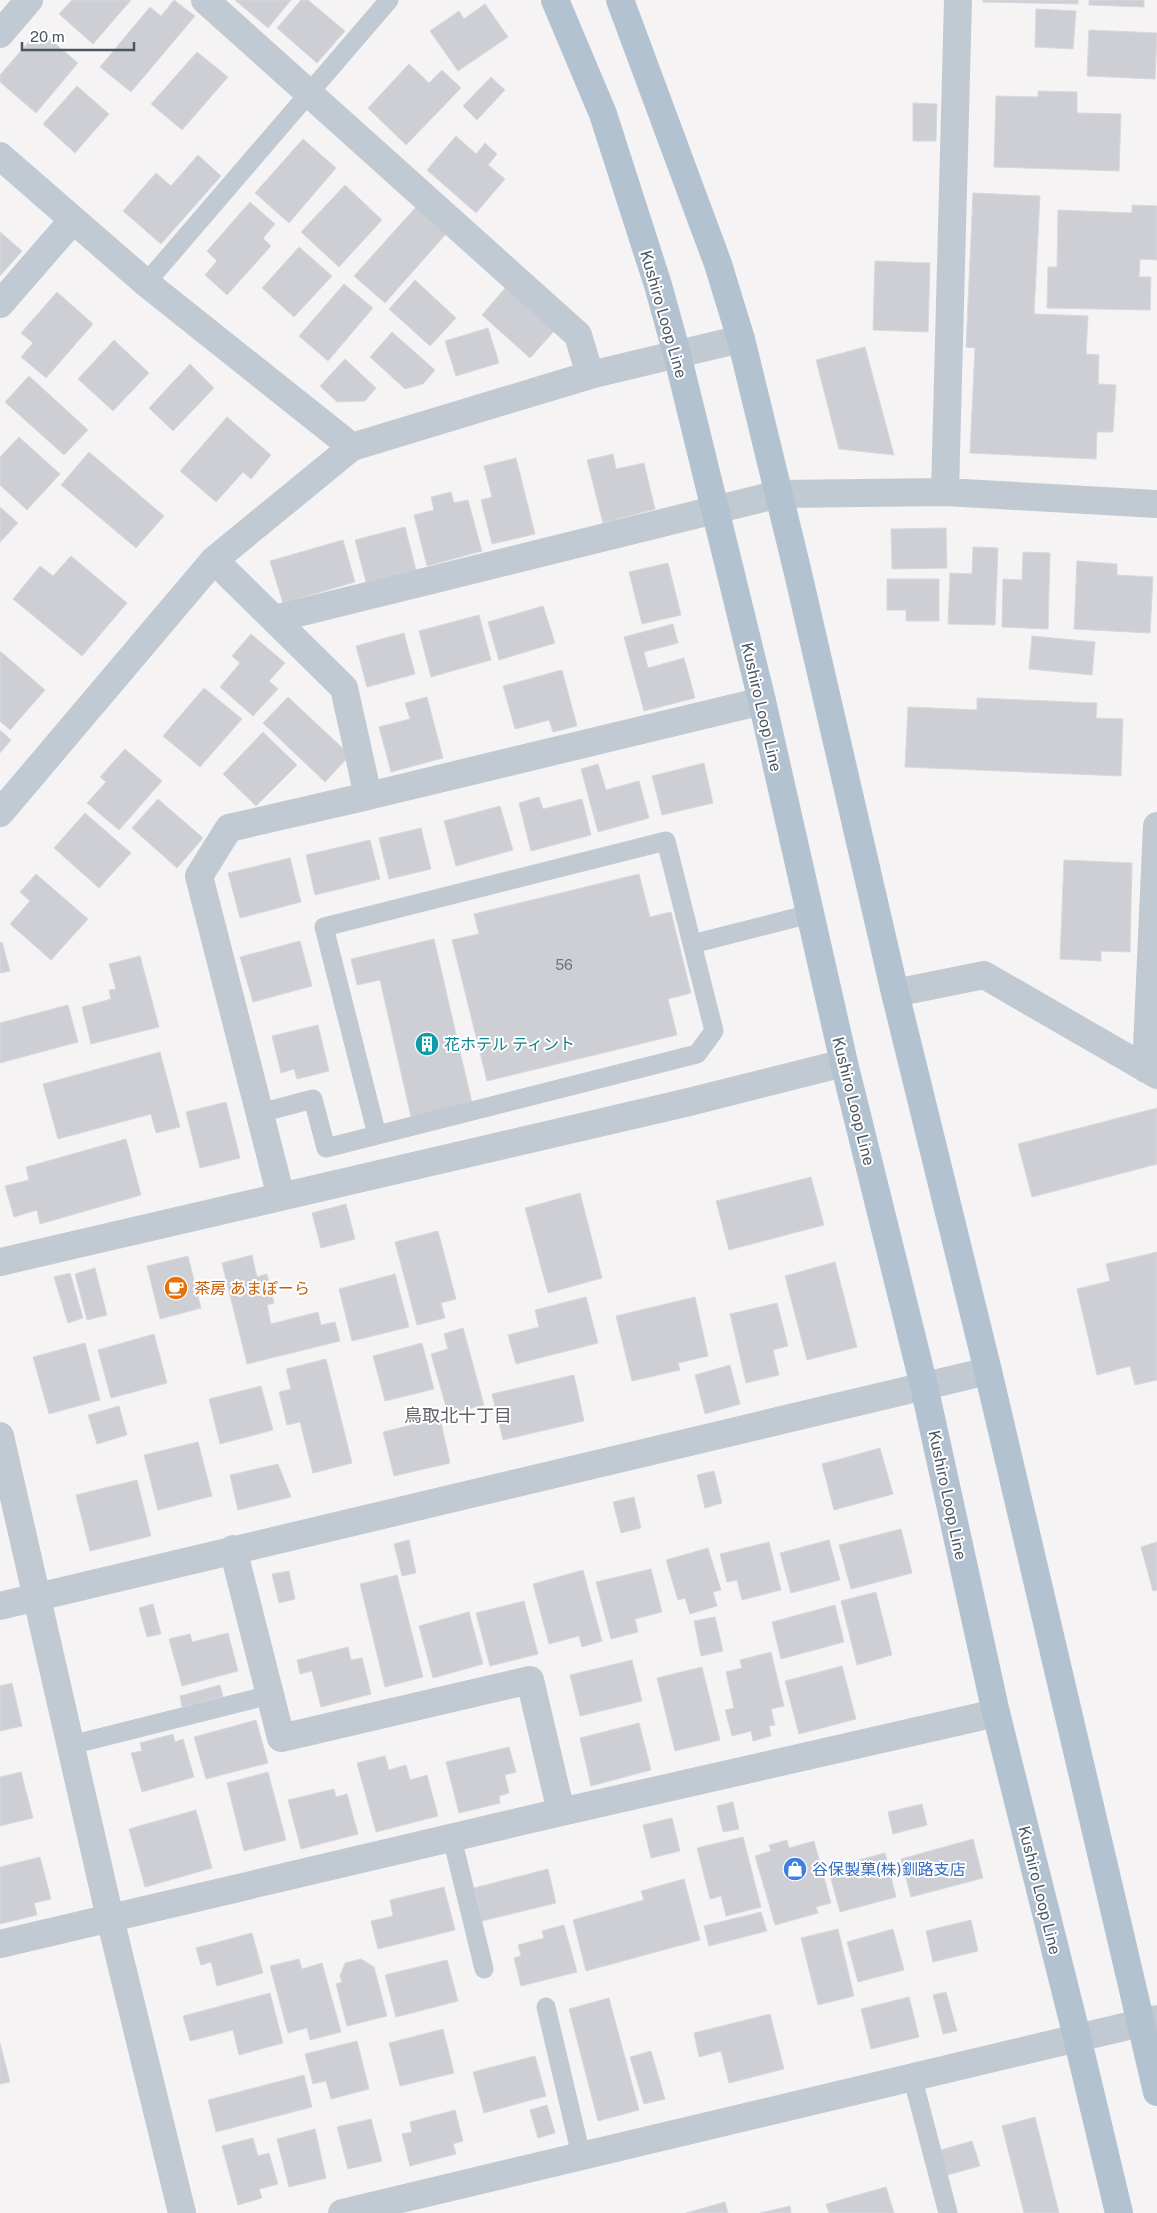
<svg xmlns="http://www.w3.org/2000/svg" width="1157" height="2213" font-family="'Public Sans','Noto Sans JP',sans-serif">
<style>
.building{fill:#cdcfd5;stroke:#d7d9de}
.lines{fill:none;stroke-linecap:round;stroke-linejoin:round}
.lane{stroke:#c1cad2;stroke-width:19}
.street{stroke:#c1cad2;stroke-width:28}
.primary{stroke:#b3c2d1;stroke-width:28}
.labels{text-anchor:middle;stroke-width:4;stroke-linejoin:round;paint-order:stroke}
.number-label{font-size:14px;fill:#6b747e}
.street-label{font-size:16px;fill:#4a5661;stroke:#fff}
.culture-label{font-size:16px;fill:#0d838f;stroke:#fff;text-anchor:start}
.food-label{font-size:16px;fill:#c56008;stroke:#fff;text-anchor:start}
.shop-label{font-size:16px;fill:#366cbe;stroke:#fff;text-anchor:start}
.neighbourhood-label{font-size:18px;fill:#5f6368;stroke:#fff}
</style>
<rect width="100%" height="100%" fill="#f5f3f3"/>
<path class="building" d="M72 0H131L93 44 59 14Z
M174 0 195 16 131 92 100 67 150 7 161 16Z
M235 0H291L268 28Z
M301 0H308L345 31 317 63 277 28Z
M983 0H1078V4L983 2Z
M1089 0H1144V7L1089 5Z
M485 4 508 37 458 71 430 31 459 11 464 19Z
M1036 9 1076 11 1073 49 1035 47Z
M39 30 78 63 36 113 0 82V75Z
M1089 30 1157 33 1155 79 1087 76Z
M197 52 228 77 182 130 151 104Z
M409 64 429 83 442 70 461 88 406 145 368 108Z
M491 77 505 90 477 120 463 106Z
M77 86 109 114 75 153 43 124Z
M1038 91 1077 92V113L1121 114 1119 171 994 167 996 96 1038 97Z
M913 103 937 104 936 141H913Z
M456 136 476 154 485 143 497 154 488 165 505 179 476 213 427 170Z
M303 139 336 168 289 223 255 193Z
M198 155 221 176 161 244 123 211 156 173 171 186Z
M345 185 382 220 339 267 301 232Z
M973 193 1040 196 1034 314 1088 316 1086 354 1099 355 1098 384 1116 385 1113 432H1097L1096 459 970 453 975 348 966 347Z
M250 202 275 224 263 238 271 246 227 295 205 275 217 261 207 251Z
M1132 205 1157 206V260L1140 259 1139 277H1151L1150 310 1047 308 1048 267H1057L1058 210 1132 213Z
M416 207 446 234 385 303 354 276Z
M0 232 22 251 0 276Z
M299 247 332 276 294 317 262 288Z
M875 261 930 263 928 332 873 330Z
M415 280 456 318 430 346 389 309Z
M344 284 373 308 328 361 299 336Z
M507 286 555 330 530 358 482 315Z
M57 292 93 324 46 378 21 357 33 343 21 333Z
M488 328 499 363 456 376 445 341Z
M392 332 435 370 423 384 405 389 370 357Z
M114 340 149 373 113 411 78 379Z
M865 347 894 455 839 449 816 360Z
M345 359 376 388 365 401 337 402 320 386Z
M190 364 214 388 173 431 149 408Z
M29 376 88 430 64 455 5 402Z
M227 417 271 455 251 479 243 472 216 502 180 471Z
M19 437 60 474 27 510 0 485V457Z
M89 452 164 516 136 548 61 485Z
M613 454 616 469 644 463 655 509 603 523 587 460Z
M516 458 535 534 492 544 481 500 492 497 484 466Z
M451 492 454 503 468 500 482 551 427 566 414 515 434 510 431 497Z
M0 507 18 523 0 542Z
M405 527 416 570 366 582 355 540Z
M946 528 947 568 892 569 891 529Z
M343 540 355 582 283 603 270 561Z
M973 547 998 548 995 625 948 624 950 573 972 574Z
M1023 552 1050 553 1048 629 1002 627 1003 579 1022 580Z
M71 556 127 603 82 656 13 599 40 566 53 576Z
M1077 561 1117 564V575L1153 577 1150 633 1074 629Z
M668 563 681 615 642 624 629 572Z
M887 579H939V621H906V610H887Z
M543 606 555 643 499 660 488 622Z
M479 615 491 660 431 677 419 631Z
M673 624 678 643 644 652 648 668 684 658 695 698 644 711 624 637Z
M404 633 415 674 367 687 356 646Z
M251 634 285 663 269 681 278 689 253 716 220 687 240 663 232 656Z
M1032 636 1095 642 1092 675 1029 669Z
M0 651 45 690 10 730 0 721Z
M562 670 577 726 553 732 549 720 515 729 503 686Z
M204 688 242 719 200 767 163 736Z
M288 697 350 755 325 782 263 723Z
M427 697 443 758 391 772 379 727 410 719 405 703Z
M977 698 1097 703 1096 718 1123 719 1121 776 905 767 908 707 977 710Z
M0 730 11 740 0 753Z
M263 732 297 765 256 806 223 774Z
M125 749 162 781 119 830 87 803 106 782 100 777Z
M704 763 713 803 662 815 652 776Z
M598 764 606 790 639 781 649 818 598 832 581 769Z
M539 797 543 809 582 799 591 835 531 851 519 803Z
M158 799 203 838 177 868 132 828Z
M500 806 513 850 456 866 444 821Z
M85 813 131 853 99 888 54 848Z
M421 828 431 869 389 879 379 838Z
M370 840 380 879 315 895 306 855Z
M290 858 301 902 240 918 228 873Z
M1064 860 1132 863 1130 952 1101 951V961L1060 959Z
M36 874 88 919 51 960 10 924 30 901 20 892Z
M639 874 650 917 671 912 691 993 668 999 677 1035 487 1081 452 940 479 934 474 914Z
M434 939 472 1103 411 1117 380 980 357 985 351 959Z
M300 941 312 986 253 1002 240 957Z
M2 942 10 971 0 973V943Z
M140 956 159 1027 91 1044 82 1007 111 999 109 990 116 989 109 964Z
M68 1005 78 1042 0 1063V1023Z
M318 1025 329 1071 297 1079 294 1069 281 1073 272 1036Z
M160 1052 180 1127 156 1133 151 1114 58 1139 43 1084Z
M226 1102 240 1158 200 1168 186 1112Z
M1157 1108V1164L1032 1197 1018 1144Z
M126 1139 141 1195 40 1224 37 1210 14 1217 5 1186 29 1180 26 1167Z
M811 1177 824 1225 729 1250 716 1201Z
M580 1193 602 1278 548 1293 525 1208Z
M346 1204 355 1239 321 1248 312 1213Z
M438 1231 456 1299 441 1303 445 1318 417 1325 395 1242Z
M1157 1252V1380L1135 1385 1130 1366 1097 1375 1077 1289 1110 1281 1106 1264Z
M252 1255 257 1277 267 1274 274 1303 267 1305 271 1324 318 1312 321 1325 335 1322 340 1341 247 1364 222 1263Z
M188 1256 201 1308 160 1319 147 1266Z
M835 1262 857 1347 807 1360 785 1276Z
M95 1268 107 1315 87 1320 75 1274Z
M70 1273 83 1318 68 1323 54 1277Z
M395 1274 409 1327 352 1341 339 1289Z
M586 1297 598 1343 516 1364 508 1335 539 1327 535 1310Z
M695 1297 708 1356 678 1363 680 1370 632 1381 616 1316Z
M777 1303 788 1346 773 1350 779 1375 746 1383 730 1314Z
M463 1328 484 1405 448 1414 431 1354 448 1349 444 1334Z
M154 1334 167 1383 111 1398 98 1350Z
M85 1343 100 1400 49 1414 33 1357Z
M422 1343 434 1389 385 1401 373 1356Z
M326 1359 352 1463 313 1473 300 1422 287 1425 279 1392 291 1389 286 1369Z
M730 1365 740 1404 705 1414 695 1375Z
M574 1375 584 1421 503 1440 492 1394Z
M261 1386 273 1430 220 1444 209 1399Z
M119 1406 127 1435 97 1444 88 1415Z
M440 1418 450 1463 394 1476 383 1432Z
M198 1442 212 1496 158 1510 144 1455Z
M880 1448 893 1494 834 1510 822 1464Z
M278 1464 291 1497 238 1510 230 1475Z
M714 1471 722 1503 705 1508 697 1475Z
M137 1480 151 1536 90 1551 76 1495Z
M634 1497 641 1528 621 1533 613 1502Z
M901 1529 912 1573 851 1589 839 1545Z
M409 1540 416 1573 402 1576 394 1544Z
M829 1540 840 1580 791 1593 780 1553Z
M769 1542 781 1590 742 1600 737 1580 727 1582 720 1554Z
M1157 1542V1590L1153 1591 1141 1547Z
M708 1548 721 1590 713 1592 717 1606 690 1614 685 1598 678 1600 666 1560Z
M651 1569 662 1612 635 1619 638 1632 611 1639 596 1582Z
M583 1570 602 1641 582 1647 579 1636 549 1644 533 1584Z
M289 1571 295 1599 279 1603 272 1574Z
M397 1575 423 1677 385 1687 360 1584Z
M876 1592 892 1655 857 1665 841 1601Z
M524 1601 538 1654 490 1666 476 1613Z
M153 1604 161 1634 147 1637 139 1608Z
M835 1605 844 1642 781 1659 772 1622Z
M469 1612 483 1664 433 1678 419 1626Z
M715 1617 723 1651 701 1656 694 1621Z
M228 1633 238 1671 182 1686 169 1639 190 1634 192 1642Z
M348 1647 351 1660 362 1658 371 1694 321 1707 312 1671 300 1674 297 1660Z
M771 1652 784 1706 771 1709 775 1725 769 1726 771 1736 753 1741 751 1731 732 1736 725 1710 734 1708 726 1672 742 1668 740 1660Z
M632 1660 642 1701 580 1716 570 1675Z
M842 1666 856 1719 799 1734 785 1681Z
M702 1667 720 1740 675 1751 657 1678Z
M12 1683 22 1726 0 1731V1686Z
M220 1685 223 1697 182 1707 180 1696Z
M256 1720 268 1763 206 1779 194 1737Z
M639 1723 651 1770 591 1786 580 1738Z
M173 1734 175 1742 183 1739 194 1777 142 1792 131 1753 142 1751 140 1743Z
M509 1747 516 1772 505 1775 509 1793 499 1796 500 1803 459 1813 446 1762Z
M385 1756 389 1770 406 1765 410 1780 427 1775 438 1816 376 1832 357 1763Z
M21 1772 33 1818 0 1826V1777Z
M268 1772 286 1840 244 1851 227 1783Z
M334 1789 336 1797 347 1794 358 1834 301 1849 288 1800Z
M733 1802 739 1829 723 1832 717 1806Z
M922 1804 927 1825 893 1834 888 1812Z
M196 1810 212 1868 145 1887 129 1829Z
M672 1818 680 1851 651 1858 643 1825Z
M743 1837 761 1907 726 1916 721 1896 710 1899 697 1848Z
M973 1839 983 1878 911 1897 901 1859Z
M787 1840 789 1848 814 1841 831 1903 816 1907 818 1913 775 1925 755 1856 771 1851 769 1845Z
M885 1853 896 1897 840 1912 828 1868Z
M40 1857 51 1899 34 1903 37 1915 0 1924V1867Z
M548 1869 556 1903 482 1921 474 1888Z
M684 1879 700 1940 586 1971 573 1920 644 1900 641 1891Z
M444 1887 455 1930 378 1949 371 1921 393 1916 390 1900Z
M761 1912 767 1931 709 1946 704 1926Z
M971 1920 978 1951 933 1962 926 1931Z
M564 1925 577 1972 521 1986 514 1958 521 1956 518 1945 544 1938 542 1931Z
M838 1929 854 1996 818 2005 801 1938Z
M893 1929 904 1970 858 1982 847 1942Z
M252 1933 263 1973 217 1986 211 1962 201 1965 196 1948Z
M299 1959 302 1969 322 1963 341 2032 310 2040 307 2028 288 2033 270 1966Z
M361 1959 374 1967 387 2016 347 2026 336 1984 342 1982 340 1976 345 1963Z
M447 1960 458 2001 396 2017 385 1975Z
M946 1992 957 2031 943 2034 933 1995Z
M270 1993 283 2043 239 2055 233 2030 190 2041 183 2016Z
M909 1997 919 2037 871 2049 861 2009Z
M609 1998 639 2110 598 2121 569 2009Z
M770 2014 784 2069 729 2083 721 2051 699 2057 694 2033Z
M443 2029 454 2073 400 2086 389 2043Z
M357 2041 369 2089 331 2099 326 2081 313 2084 305 2054Z
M0 2043 10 2082 0 2084Z
M651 2051 665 2099 644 2104 630 2057Z
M535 2056 546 2096 484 2113 473 2072Z
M304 2075 312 2107 216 2132 208 2100Z
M547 2105 555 2133 538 2138 530 2110Z
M455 2110 463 2141 453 2144 456 2154 410 2166 402 2134 412 2132 410 2122Z
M1035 2117 1059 2213H1024L1002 2126Z
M371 2119 382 2161 348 2169 337 2127Z
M315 2129 326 2178 289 2187 277 2139Z
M253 2138 258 2156 269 2153 278 2184 259 2189 262 2198 238 2205 222 2146Z
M972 2141 980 2166 944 2176 937 2151Z
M886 2187 894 2213H829L826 2204Z
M725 2202 728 2213H686Z
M790 2206 791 2213H760Z"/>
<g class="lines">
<path class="lane" d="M146 283 389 0
M692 944 810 914
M260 1113 313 1099 326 1148 697 1054 714 1031 666 841 324 927 377 1135
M71 1745 270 1695
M452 1838 484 1969
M546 2007 581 2155
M912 2076 948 2213"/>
<path class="street" d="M205 0 578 335 590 375
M0 34 29 0
M0 156 146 283 352 447
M0 304 73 220
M945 492 958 0
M214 560 344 688 368 796 229 828 199 876 281 1197
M274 619 779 494 945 492 1157 504
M368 796 762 701
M0 813 214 560 352 447 590 375 741 339
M895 993 984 975 1157 1075
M1146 1069 1157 826
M0 1262 689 1102 844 1063
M0 1436 110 1918 182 2213
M233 1549 281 1738 530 1680 561 1812
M0 1606 988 1371
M0 1944 561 1812 996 1713
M342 2213 1157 2019"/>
<path class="primary" d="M555 0 603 114 658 285 677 354 762 701 844 1063 924 1386 996 1713 1077 2037 1119 2213
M620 0 718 264 741 339 797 569 895 993 988 1371 1157 2092"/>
</g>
<defs>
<g id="building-disc" transform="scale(1.25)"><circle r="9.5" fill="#0f9aa8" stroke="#fff"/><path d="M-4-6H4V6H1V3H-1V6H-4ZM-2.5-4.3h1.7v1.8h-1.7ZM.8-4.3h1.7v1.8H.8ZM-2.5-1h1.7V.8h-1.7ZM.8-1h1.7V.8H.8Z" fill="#fff"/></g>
<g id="cafe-disc" transform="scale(1.25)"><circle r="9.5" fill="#e8710a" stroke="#fff"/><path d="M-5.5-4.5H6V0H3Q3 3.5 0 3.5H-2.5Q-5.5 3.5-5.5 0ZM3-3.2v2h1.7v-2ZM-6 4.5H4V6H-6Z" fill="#fff"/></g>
<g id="shop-disc" transform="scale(1.25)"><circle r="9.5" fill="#3f7fe0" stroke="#fff"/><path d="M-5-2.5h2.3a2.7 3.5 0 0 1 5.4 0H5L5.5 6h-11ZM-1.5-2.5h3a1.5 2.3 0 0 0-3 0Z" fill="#fff"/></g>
</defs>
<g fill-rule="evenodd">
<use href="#building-disc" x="427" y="1044"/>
<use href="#cafe-disc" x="176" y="1288"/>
<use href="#shop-disc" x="795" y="1869"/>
</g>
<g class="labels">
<g class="number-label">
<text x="564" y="970">56</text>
</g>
<g class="street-label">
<text transform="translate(664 314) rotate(74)" y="6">Kushiro Loop Line</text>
<text transform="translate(762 707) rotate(77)" y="6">Kushiro Loop Line</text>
<text transform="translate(854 1101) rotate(76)" y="6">Kushiro Loop Line</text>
<text transform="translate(948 1495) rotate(78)" y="6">Kushiro Loop Line</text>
<text transform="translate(1040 1890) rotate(76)" y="6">Kushiro Loop Line</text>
</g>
<g class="culture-label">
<text x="444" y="1050">花ホテル ティント</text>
</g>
<g class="food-label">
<text x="194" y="1294">茶房 あまぽーら</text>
</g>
<g class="shop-label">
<text x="812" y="1875">谷保製菓(株)釧路支店</text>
</g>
<g class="neighbourhood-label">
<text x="458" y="1422">鳥取北十丁目</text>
</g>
</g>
<path d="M22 42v8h112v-8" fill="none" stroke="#4a5661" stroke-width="2.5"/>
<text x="30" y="42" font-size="15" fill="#4a5661" stroke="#ffffff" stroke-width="4" paint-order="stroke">20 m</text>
</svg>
